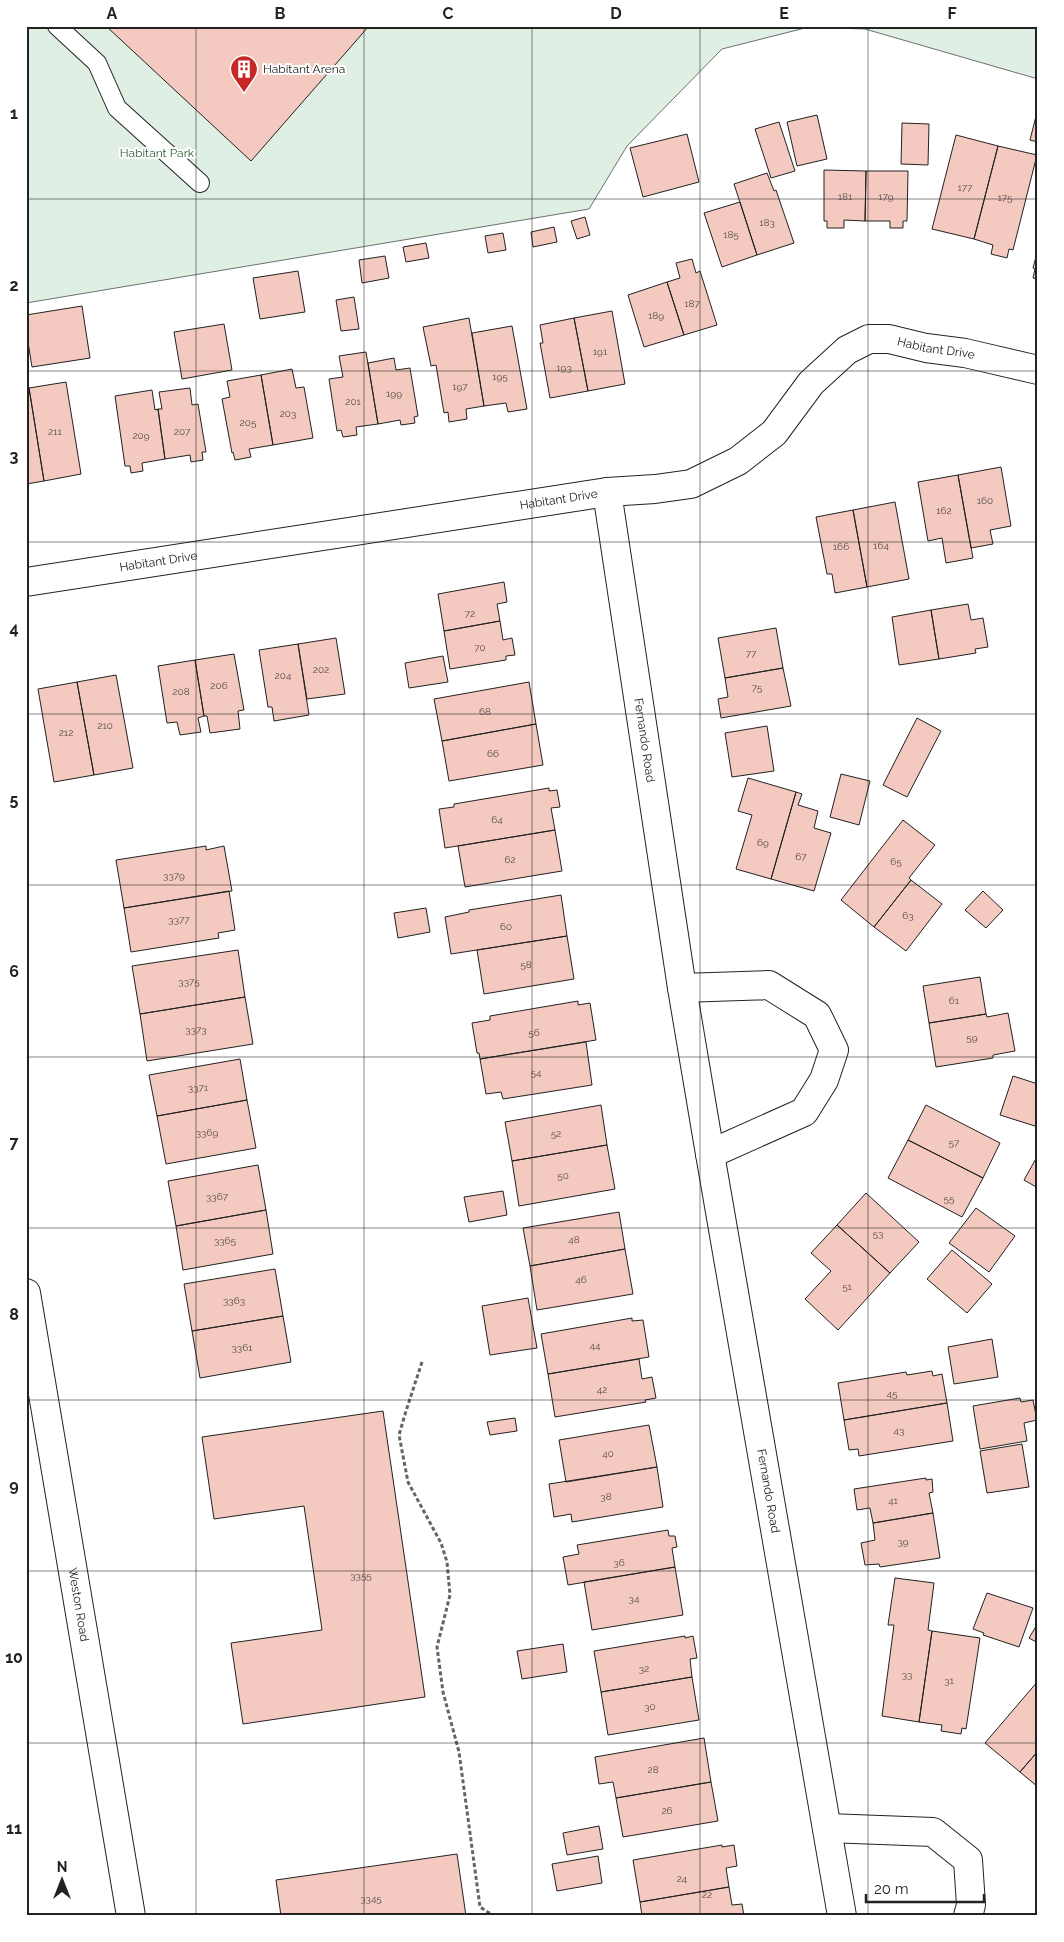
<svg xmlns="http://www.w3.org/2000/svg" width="1064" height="1942" font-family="Raleway,sans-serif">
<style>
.green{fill:#e0efe3;stroke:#6f6f6f}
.building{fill:#f3c9c0;stroke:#222}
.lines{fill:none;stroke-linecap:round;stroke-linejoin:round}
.service-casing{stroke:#222;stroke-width:20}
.minor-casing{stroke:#222;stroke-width:30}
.secondary-casing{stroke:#222;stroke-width:30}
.path{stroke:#646464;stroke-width:3;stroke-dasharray:4 2.5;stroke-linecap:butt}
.service{stroke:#fff;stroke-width:18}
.minor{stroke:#fff;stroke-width:28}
.secondary{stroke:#fff;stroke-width:28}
.grid{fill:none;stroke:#222;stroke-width:1;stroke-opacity:0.55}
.labels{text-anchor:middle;stroke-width:4;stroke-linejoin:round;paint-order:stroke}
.number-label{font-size:10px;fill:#564c4a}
.poi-label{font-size:12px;fill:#222;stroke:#fff;text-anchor:start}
.park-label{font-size:12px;fill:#2f5e38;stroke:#fff}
.street-label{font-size:12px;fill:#222;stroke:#fff}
.neatline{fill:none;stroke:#222;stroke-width:2}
.grid-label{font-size:16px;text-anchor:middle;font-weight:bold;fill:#222}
</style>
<rect width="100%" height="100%" fill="#fff"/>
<path class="green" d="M26 26H1038V79L865 29 809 27 722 49 627 146 589 209 26 303Z"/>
<path class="building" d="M106 26H369L251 161Z
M1038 108V142L1030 140Z
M817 115 827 159 797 166 787 122Z
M779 122 795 171 771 178 755 129Z
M902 123 929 124 928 165 901 164Z
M687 134 699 182 643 197 630 148Z
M956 135 998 146 974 239 932 229Z
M998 146 1037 155 1013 250 1009 249 1007 258 991 254 993 245 974 239Z
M824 170 866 171 865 221 844 220V228H827V221H824Z
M866 171H908L907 221H903V228H890V221H865Z
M767 173 774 191 776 190 794 243 757 255 734 184Z
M740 202 757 255 722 267 704 213Z
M585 217 590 235 577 239 571 221Z
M554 227 557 242 533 247 531 232Z
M503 233 506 250 488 253 485 236Z
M426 243 429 258 406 262 403 247Z
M1038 249V279L1033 278 1035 269 1033 268Z
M385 256 389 278 362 283 359 260Z
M692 259 696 273 700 271 717 325 684 335 667 282 680 278 676 263Z
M298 271 305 312 260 319 253 278Z
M667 282 684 335 644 347 628 295Z
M354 297 359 329 341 331 336 300Z
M82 306 90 358 32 367 26 330V315Z
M612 311 625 384 588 391 574 318Z
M469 318 484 406 466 409 467 419 449 422 448 412 444 413 436 365 431 366 423 327Z
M574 318 588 391 550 398 540 343H543L540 325Z
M224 324 232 370 182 379 174 332Z
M512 326 527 409 508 412 506 403 484 406 472 333Z
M366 352 378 424 356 427 357 435 343 437 341 430 337 431 329 379 343 377 339 356Z
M394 358 396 370 410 368 418 416 414 417 415 423 401 425 400 420 378 424 368 363Z
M292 369 296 388 304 387 313 438 273 445 261 375Z
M261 375 273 445 249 449 251 457 235 460 233 452 232 453 222 399 230 397 227 381Z
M66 382 81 474 44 481 29 388Z
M29 388 44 481 26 484V389Z
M190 388 192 405 198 404 206 452H202L203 460 191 462 190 455 165 459 158 409H162L159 392Z
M152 390 155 410 158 409 165 459 142 463 143 471 131 473 130 466H125L115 396Z
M1001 467 1011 526 990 530 993 544 971 548 958 475Z
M958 475 973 558 946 563 942 538 928 541 918 482Z
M895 502 909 579 867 587 853 510Z
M853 510 867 587 835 593 832 574H827L816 517Z
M504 582 507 602 497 604 500 621 444 631 438 594Z
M968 604 971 620 983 618 988 647 975 649 976 653 939 659 931 610Z
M931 610 939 659 899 665 892 617Z
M500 621 503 640 512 638 515 655 506 656V660L450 669 444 631Z
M776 628 783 668 725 678 718 638Z
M336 638 345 694 307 699 298 644Z
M298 644 309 715 274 721 272 707H268L259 650Z
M234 654 244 710 238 711 240 729 210 733 207 716H204L195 660Z
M443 656 448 682 409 688 405 663Z
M195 660 204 716 198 718 201 732 180 735 177 722 167 723 158 666Z
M783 668 791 706 721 718 718 699 728 697 725 678Z
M116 675 133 768 94 775 77 682Z
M77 682 94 775 54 782 38 689Z
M529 682 536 724 442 741 434 699Z
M917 718 941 731 907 797 883 785Z
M536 724 543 765 449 781 442 741Z
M767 726 774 771 732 777 725 733Z
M841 774 870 781 859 825 830 817Z
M748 778 796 792 771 879 736 869 752 815 738 811Z
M549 788V791L557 790 560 807 551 808 555 830 445 848 439 809 454 807V804Z
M796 792 802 794 798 805 818 811 814 828 831 833 814 891 771 879Z
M903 820 935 845 909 878 911 880 874 927 841 900Z
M555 830 562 871 465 887 458 846Z
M206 846V850L224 846 232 891 124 908 116 860Z
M911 880 942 904 906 951 874 927Z
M229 891 235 930 218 933 219 938 131 952 124 908Z
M983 891 1003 910 986 928 965 910Z
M561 895 567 936 451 954 445 917 469 912V910Z
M426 908 430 932 398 938 394 913Z
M567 936 574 979 484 994 477 950Z
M238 950 245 997 140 1014 132 966Z
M980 977 986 1014 929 1023 923 986Z
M245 997 253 1044 147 1061 140 1014Z
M578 1001V1005L590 1003 596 1040 480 1059 479 1053H477L472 1023 490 1020V1016Z
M1008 1013 1015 1051 993 1055V1058L936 1067 929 1023 986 1014 987 1017Z
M586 1042 592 1085 503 1099 501 1092 486 1094 480 1059Z
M240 1059 247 1100 157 1116 149 1075Z
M1013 1076 1038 1084V1127L1000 1115Z
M247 1100 256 1148 166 1164 157 1116Z
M601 1105 607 1145 512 1161 505 1122Z
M926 1105 1000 1143 983 1178 908 1140Z
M908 1140 983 1178 962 1217 888 1178Z
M607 1145 615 1189 519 1206 512 1161Z
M1038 1155V1188L1024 1180Z
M258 1165 266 1210 176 1226 168 1181Z
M503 1191 507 1215 469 1222 464 1197Z
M866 1193 919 1242 890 1273 837 1225Z
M976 1208 1015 1236 989 1272 949 1243Z
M266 1210 273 1254 183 1270 176 1226Z
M619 1212 625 1249 530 1266 523 1228Z
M837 1225 890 1273 838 1330 805 1299 831 1271 811 1253Z
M625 1249 633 1294 537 1310 530 1266Z
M952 1250 992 1284 967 1313 927 1279Z
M275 1269 283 1316 192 1331 184 1284Z
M528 1298 537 1348 490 1355 482 1306Z
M283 1316 291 1362 200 1378 192 1331Z
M632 1318V1321L643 1320 649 1357 548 1374 541 1334Z
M992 1339 998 1377 954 1384 948 1347Z
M639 1359 642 1379 652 1377 656 1398 645 1400 646 1402 555 1417 548 1374Z
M932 1371 933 1376 942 1374 947 1403 844 1420 838 1383 906 1372 907 1375Z
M1020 1398 1021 1402 1033 1400 1037 1420 1024 1423 1027 1441 980 1449 973 1406Z
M947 1403 953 1441 859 1456 858 1449 849 1450 844 1420Z
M383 1411 425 1697 243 1724 231 1643 322 1630 304 1506 214 1519 202 1437Z
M515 1418 517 1431 490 1435 487 1422Z
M649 1425 657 1467 566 1482 559 1440Z
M1022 1444 1029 1487 987 1493 980 1451Z
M657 1467 663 1507 572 1522 571 1514 554 1517 549 1484Z
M926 1478V1480L932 1479 933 1492 929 1493 933 1513 873 1523 870 1508 857 1510 854 1489Z
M933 1513 940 1558 880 1567 879 1564 865 1565 861 1543 875 1540 873 1523Z
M668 1530 669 1536H675L677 1547 672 1548 675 1567 568 1585 563 1557 579 1554 577 1545Z
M675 1567 683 1615 592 1630 584 1582Z
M895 1578 934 1583 928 1630 932 1631 919 1722 882 1716 894 1625H888Z
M987 1593 1033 1608 1019 1647 983 1635 984 1633 973 1629Z
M1038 1623V1643L1029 1638Z
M932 1631 980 1638 966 1729 962 1728 961 1734 941 1731 942 1725 919 1722Z
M685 1636V1638L693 1636 697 1658 690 1659 692 1677 601 1692 594 1651Z
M563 1644 567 1672 522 1679 517 1651Z
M692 1677 699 1720 608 1735 601 1692Z
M1038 1681V1751L1020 1772 985 1743Z
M704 1738 711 1782 616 1798 613 1782 599 1784 595 1757Z
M1038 1751V1787L1020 1772Z
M711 1782 718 1821 623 1837 616 1798Z
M599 1826 603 1849 567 1855 563 1833Z
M722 1845V1847L734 1845 737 1866 726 1868 729 1887 640 1902 633 1860Z
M457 1854 466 1916H281L276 1880Z
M598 1856 602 1883 557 1891 552 1864Z
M729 1887 732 1905 742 1904 744 1916H642L640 1902Z"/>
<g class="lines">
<g class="service-casing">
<path id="service" d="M57 26 97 63 117 108 200 183"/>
</g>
<g class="minor-casing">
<g id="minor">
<path id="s1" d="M607 492 682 988 710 1154 842 1916"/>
<path id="s2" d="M26 582 607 492 655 489 691 484 738 461 774 433 811 383 847 350 869 339H889L926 348 965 353 1038 370"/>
<path d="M682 988 769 985 817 1015 834 1050 824 1080 804 1112 710 1154"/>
<path d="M827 1828 933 1832 968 1860 971 1905 968 1916"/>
</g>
</g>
<g class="secondary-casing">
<g id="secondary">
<path id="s3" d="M26 1293 131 1916"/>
</g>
</g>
<path class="path" d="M422 1362 406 1411 399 1435 408 1482 441 1543 447 1562 450 1595 437 1647 443 1692 459 1752 480 1907 494 1916"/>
<use href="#service" class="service"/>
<use href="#minor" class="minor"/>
<use href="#secondary" class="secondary"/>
</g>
<path class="grid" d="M196 26V1916M364 26V1916M532 26V1916M700 26V1916M868 26V1916M26 199H1038M26 371H1038M26 542H1038M26 714H1038M26 885H1038M26 1057H1038M26 1228H1038M26 1400H1038M26 1571H1038M26 1743H1038"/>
<defs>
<g id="building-pin" transform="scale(1.4375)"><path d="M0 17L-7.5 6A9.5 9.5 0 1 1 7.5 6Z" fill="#c62828" stroke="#fff"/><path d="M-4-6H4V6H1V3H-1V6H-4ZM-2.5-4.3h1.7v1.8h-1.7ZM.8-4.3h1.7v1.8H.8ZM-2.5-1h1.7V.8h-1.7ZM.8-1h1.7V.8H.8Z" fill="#fff"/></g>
</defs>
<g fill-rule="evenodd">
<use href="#building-pin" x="244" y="69"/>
</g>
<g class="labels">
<g class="number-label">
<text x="965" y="191">177</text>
<text x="845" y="200">181</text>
<text x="886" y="200">179</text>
<text x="1005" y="201">175</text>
<text x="767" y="226">183</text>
<text x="731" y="238">185</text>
<text x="692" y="307">187</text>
<text x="656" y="319">189</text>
<text x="600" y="355">191</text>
<text x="564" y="371">193</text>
<text x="500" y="380">195</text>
<text x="460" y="390">197</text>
<text x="394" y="397">199</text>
<text x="353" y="405">201</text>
<text x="288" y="417">203</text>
<text x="248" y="426">205</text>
<text x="55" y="435">211</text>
<text x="182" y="435">207</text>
<text x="141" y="439">209</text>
<text x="985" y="504">160</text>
<text x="944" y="514">162</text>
<text x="881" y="549">164</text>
<text x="841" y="550">166</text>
<text x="470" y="617">72</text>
<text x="480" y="651">70</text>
<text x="751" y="657">77</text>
<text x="321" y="673">202</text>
<text x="283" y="679">204</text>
<text x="219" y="689">206</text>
<text x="757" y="691">75</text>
<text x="181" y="695">208</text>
<text x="485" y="715">68</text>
<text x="105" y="729">210</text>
<text x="66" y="736">212</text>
<text x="493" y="757">66</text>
<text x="497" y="823">64</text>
<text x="763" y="846">69</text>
<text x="801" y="860">67</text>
<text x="510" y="863">62</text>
<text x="896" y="865">65</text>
<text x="174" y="879">3379</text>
<text x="908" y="919">63</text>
<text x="179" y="923">3377</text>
<text x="506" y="930">60</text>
<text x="526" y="968">58</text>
<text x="189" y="985">3375</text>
<text x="954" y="1004">61</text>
<text x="196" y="1033">3373</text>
<text x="534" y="1036">56</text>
<text x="972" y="1041">59</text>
<text x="536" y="1076">54</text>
<text x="198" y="1091">3371</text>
<text x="207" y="1136">3369</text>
<text x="556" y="1137">52</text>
<text x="954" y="1146">57</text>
<text x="563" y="1179">50</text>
<text x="217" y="1200">3367</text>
<text x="949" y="1202">55</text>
<text x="878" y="1237">53</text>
<text x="574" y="1243">48</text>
<text x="225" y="1244">3365</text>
<text x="581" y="1283">46</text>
<text x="847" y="1290">51</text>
<text x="234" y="1304">3363</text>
<text x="595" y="1349">44</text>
<text x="242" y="1351">3361</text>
<text x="602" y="1393">42</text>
<text x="892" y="1397">45</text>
<text x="899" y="1434">43</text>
<text x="608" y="1457">40</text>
<text x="606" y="1500">38</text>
<text x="893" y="1504">41</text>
<text x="903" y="1545">39</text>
<text x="619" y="1566">36</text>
<text x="361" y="1579">3355</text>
<text x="634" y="1602">34</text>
<text x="644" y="1672">32</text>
<text x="907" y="1678">33</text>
<text x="949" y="1684">31</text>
<text x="650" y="1710">30</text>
<text x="653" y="1773">28</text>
<text x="667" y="1814">26</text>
<text x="682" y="1882">24</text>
<text x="707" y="1898">22</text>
<text x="371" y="1902">3345</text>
</g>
<g class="poi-label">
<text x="263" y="73">Habitant Arena</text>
</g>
<g class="park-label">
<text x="157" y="157">Habitant Park</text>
</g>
<g class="street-label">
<text dy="4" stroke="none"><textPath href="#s2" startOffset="974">Habitant Drive</textPath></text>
<text dy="4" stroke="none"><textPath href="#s2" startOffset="539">Habitant Drive</textPath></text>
<text dy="4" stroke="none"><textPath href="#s2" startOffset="134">Habitant Drive</textPath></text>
<text dy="4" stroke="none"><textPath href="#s1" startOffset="251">Fernando Road</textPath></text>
<text dy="4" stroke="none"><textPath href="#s1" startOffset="1012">Fernando Road</textPath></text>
<text dy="4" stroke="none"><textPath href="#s3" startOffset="316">Weston Road</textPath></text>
</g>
</g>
<rect width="1064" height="1942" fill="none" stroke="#ffffff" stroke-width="55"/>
<g transform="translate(62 1880)" stroke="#ffffff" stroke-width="4" paint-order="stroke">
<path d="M0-4L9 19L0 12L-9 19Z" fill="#222222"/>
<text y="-8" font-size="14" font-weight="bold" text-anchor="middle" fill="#222222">N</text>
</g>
<path d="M866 1894v8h118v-8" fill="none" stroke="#222222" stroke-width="2.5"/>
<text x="874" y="1894" font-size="15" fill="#222222" stroke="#ffffff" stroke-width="4" paint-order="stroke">20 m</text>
<rect x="28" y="28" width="1008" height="1886" class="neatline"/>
<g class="grid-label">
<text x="112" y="19">A</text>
<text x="280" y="19">B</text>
<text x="448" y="19">C</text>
<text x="616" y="19">D</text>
<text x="784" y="19">E</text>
<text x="952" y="19">F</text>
<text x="14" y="119">1</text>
<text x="14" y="291">2</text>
<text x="14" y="462">3</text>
<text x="14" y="634">4</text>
<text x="14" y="805">5</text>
<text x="14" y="977">6</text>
<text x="14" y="1148">7</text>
<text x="14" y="1320">8</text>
<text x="14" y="1491">9</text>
<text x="14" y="1663">10</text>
<text x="14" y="1834">11</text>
</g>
</svg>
